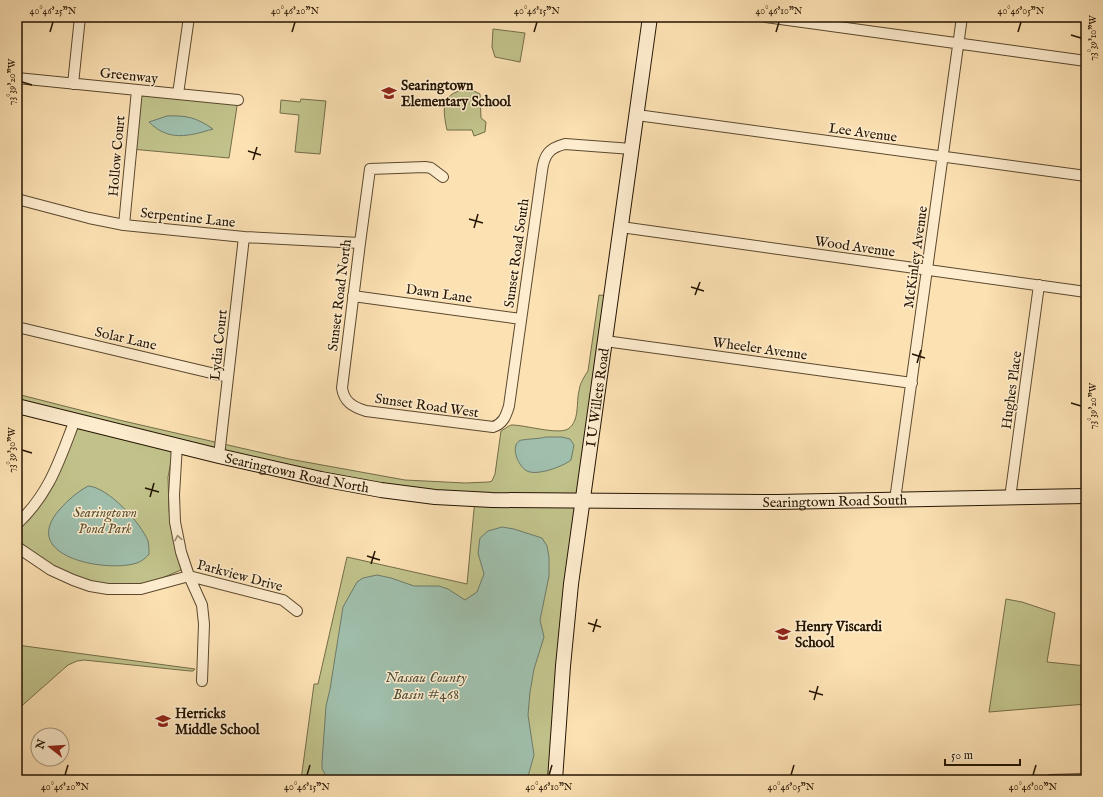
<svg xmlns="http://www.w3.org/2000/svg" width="1103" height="797" font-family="'IM FELL English',serif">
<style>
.green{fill:#c1c28b;stroke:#736c46}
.water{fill:#9fbeab;stroke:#6e7a67}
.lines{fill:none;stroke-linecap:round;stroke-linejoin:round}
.street-casing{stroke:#5b482e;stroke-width:12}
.secondary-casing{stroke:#251502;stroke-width:16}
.street{stroke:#fdecce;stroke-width:10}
.secondary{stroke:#fdecce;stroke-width:14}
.oneway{stroke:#9c8b72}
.ticks{fill:none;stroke:#251502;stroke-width:1.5}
.labels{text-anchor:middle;stroke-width:3;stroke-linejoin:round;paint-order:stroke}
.street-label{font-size:14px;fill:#251502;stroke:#fdecce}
.poi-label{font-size:14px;font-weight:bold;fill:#251502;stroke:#fdecce;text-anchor:start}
.park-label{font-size:14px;font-style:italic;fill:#5c5232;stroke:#fdecce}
.water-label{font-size:15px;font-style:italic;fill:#50503d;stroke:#fdecce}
.neatline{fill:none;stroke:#251502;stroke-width:1.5}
.ticks-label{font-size:10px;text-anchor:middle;fill:#251502}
</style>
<rect width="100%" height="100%" fill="#fce1b3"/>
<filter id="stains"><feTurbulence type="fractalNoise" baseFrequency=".005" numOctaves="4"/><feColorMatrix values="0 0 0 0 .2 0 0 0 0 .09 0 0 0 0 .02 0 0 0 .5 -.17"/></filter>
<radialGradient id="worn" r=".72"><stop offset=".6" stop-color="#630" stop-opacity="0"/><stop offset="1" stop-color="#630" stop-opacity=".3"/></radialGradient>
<path class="green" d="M493 29 525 33 520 62 495 57 492 47Z
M137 90 238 100 229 158 131 149Z
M464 90 474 91 480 94 481 118 486 122 485 132 474 136 472 130H447C443 111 440 94 464 90Z
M301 99 326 101 320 154 295 152 299 115 280 113 281 100 300 102Z
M599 295 609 296 551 780H301L314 684H318L347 557 467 584 475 499 435 497 174 446 168 477 169 511 181 570C169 575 156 581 143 584 137 586 128 585 122 585 75 585 51 569 17 539V530L30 518 76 421 17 408V394L119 420 289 459 405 480 465 483 489 482 492 481 495 474 501 431C505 429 509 425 512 425 525 425 558 435 568 429 580 421 576 402 579 391 580 383 584 377 588 371Z
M1006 599 1022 602 1055 613 1047 662 1086 666V704L989 712Z
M17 645 195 669 193 671H190L84 660 77 661 68 665 17 710Z"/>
<path class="water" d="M167 116C187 115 197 118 213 129 189 136 169 142 149 122Z
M546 437H562L570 439 574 445 571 460C562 467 537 476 527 471 519 467 510 448 519 441 521 439 540 439 546 437Z
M88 486C108 487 141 523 148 541 149 545 149 549 149 554 146 558 142 561 137 563 107 573 17 557 60 509 68 500 77 492 88 486Z
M502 527 514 529 542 538 547 546 549 557V576L540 620 544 637 534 669 530 692 528 715 534 755 527 780 328 779 322 769V762L326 706 330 689 343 607 357 582 363 578 377 575 391 578 414 586H439L448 589 465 600 477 592 484 574 478 553 480 538 488 531Z"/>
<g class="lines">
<g class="street-casing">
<path id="street" d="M766 17 1086 61
M17 78 238 100
M73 84 80 17
M178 94 189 17
M637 115 1086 176
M443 177 431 168 425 167 370 169 360 243 342 388C344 402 353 407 366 411L493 427C503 424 506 416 509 406L542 171C544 155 549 148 565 144L632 149
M17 199 89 218 124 225 244 237 360 243
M124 225 137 90
M621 227 1086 292
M353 296 521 319
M17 327 228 377
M605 341 912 383
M177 445 174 495 175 522 181 552 189 576 202 605 204 624 202 681
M219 456 244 237
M1010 498 1039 285
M895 500 962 17
M17 524C50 493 59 461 75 420
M17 547 51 570 73 580 90 586 108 589H141L189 576 283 600 297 611
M1050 780 1086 779"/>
</g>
<g class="secondary-casing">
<g id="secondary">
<path id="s1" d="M17 406 219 456 321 479 381 490 435 497 492 500 777 502 1086 496"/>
<path id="s2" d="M555 780 563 666 571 584 650 17"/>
</g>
</g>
<use href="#street" class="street"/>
<use href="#secondary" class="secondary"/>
</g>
<defs><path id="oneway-chevron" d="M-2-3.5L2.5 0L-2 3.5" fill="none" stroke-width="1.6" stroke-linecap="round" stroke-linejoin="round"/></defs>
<use class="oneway" href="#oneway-chevron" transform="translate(178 538) rotate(-101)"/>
<path class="ticks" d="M50 32 53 22M292 32 295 22M534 32 537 22M776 32 779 22M1018 32 1021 22M1071 35 1081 38M22 82 32 85M248 151 261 155M253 160 257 147M469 219 483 223M474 228 478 214M691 287 704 291M695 295 700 282M912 354 925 358M917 363 921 350M1071 403 1081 406M22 450 32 453M145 488 159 492M150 497 154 483M367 556 380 560M371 564 375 551M588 623 601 627M593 632 597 619M809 691 823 695M814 700 818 686M65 775 68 765M307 775 310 765M549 775 552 765M791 775 794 765M1033 775 1036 765"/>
<defs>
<g id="school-bare" transform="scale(1.2)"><path d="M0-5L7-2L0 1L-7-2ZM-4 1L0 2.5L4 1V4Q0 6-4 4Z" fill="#8f2418" stroke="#fdecce" stroke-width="2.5" paint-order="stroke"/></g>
</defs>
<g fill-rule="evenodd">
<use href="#school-bare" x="389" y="93"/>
<use href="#school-bare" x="783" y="634"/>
<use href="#school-bare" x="163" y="721"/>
</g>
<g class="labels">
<g class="street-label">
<text transform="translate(129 75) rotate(6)" y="5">Greenway</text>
<text transform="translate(863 132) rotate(8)" y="5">Lee Avenue</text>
<text transform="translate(116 156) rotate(-85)" y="5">Hollow Court</text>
<text transform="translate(188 217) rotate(6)" y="5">Serpentine Lane</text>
<text transform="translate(855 246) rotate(8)" y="5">Wood Avenue</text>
<text transform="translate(516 253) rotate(-82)" y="5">Sunset Road South</text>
<text transform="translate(915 257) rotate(-82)" y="5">McKinley Avenue</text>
<text transform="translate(439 293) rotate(8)" y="5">Dawn Lane</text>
<text transform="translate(339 295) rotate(-83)" y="5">Sunset Road North</text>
<text transform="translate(126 338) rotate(13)" y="5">Solar Lane</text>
<text transform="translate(218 345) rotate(-84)" y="5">Lydia Court</text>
<text transform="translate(760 348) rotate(8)" y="5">Wheeler Avenue</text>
<text transform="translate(1011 390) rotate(-82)" y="5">Hughes Place</text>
<text dy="5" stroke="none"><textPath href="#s2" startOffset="385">I U Willets Road</textPath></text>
<text transform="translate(427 405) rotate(8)" y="5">Sunset Road West</text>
<text dy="5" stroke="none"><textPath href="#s1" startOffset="288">Searingtown Road North</textPath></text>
<text dy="5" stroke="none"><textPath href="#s1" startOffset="828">Searingtown Road South</textPath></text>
<text transform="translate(240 575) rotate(15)" y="5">Parkview Drive</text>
</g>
<g class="poi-label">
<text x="401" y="90">Searingtown<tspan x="401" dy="16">Elementary School</tspan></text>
<text x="795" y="631">Henry Viscardi<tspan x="795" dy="16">School</tspan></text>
<text x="175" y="718">Herricks<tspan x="175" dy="16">Middle School</tspan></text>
</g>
<g class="park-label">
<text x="105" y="517">Searingtown<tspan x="105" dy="16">Pond Park</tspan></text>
</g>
<g class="water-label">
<text x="426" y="682">Nassau County<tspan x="426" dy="17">Basin #468</tspan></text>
</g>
</g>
<rect width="1103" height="797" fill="none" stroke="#fce1b3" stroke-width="44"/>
<g transform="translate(50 747) rotate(287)"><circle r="19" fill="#fdecce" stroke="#a7967c"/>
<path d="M0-3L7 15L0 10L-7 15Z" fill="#8f2418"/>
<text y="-6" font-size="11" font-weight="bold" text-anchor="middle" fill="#251502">N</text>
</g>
<path d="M945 759v6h75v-6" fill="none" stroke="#251502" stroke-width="2"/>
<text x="951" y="759" font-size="12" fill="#251502" stroke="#fdecce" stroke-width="3" paint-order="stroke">50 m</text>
<rect x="22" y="22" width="1059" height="753" class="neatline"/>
<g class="ticks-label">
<text x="53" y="14">40°46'25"N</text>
<text x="295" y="14">40°46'20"N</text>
<text x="537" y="14">40°46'15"N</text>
<text x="779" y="14">40°46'10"N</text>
<text x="1021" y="14">40°46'05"N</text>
<text transform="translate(1092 38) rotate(-90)" y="4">73°39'10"W</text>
<text transform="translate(11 82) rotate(-90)" y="4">73°39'20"W</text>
<text transform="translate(1092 406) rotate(-90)" y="4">73°39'20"W</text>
<text transform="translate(11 450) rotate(-90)" y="4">73°39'30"W</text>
<text x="65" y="790">40°46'20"N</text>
<text x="307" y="790">40°46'15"N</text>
<text x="549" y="790">40°46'10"N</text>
<text x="791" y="790">40°46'05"N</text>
<text x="1033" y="790">40°46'00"N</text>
</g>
<rect width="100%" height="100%" filter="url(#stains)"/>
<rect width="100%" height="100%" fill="url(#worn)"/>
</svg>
